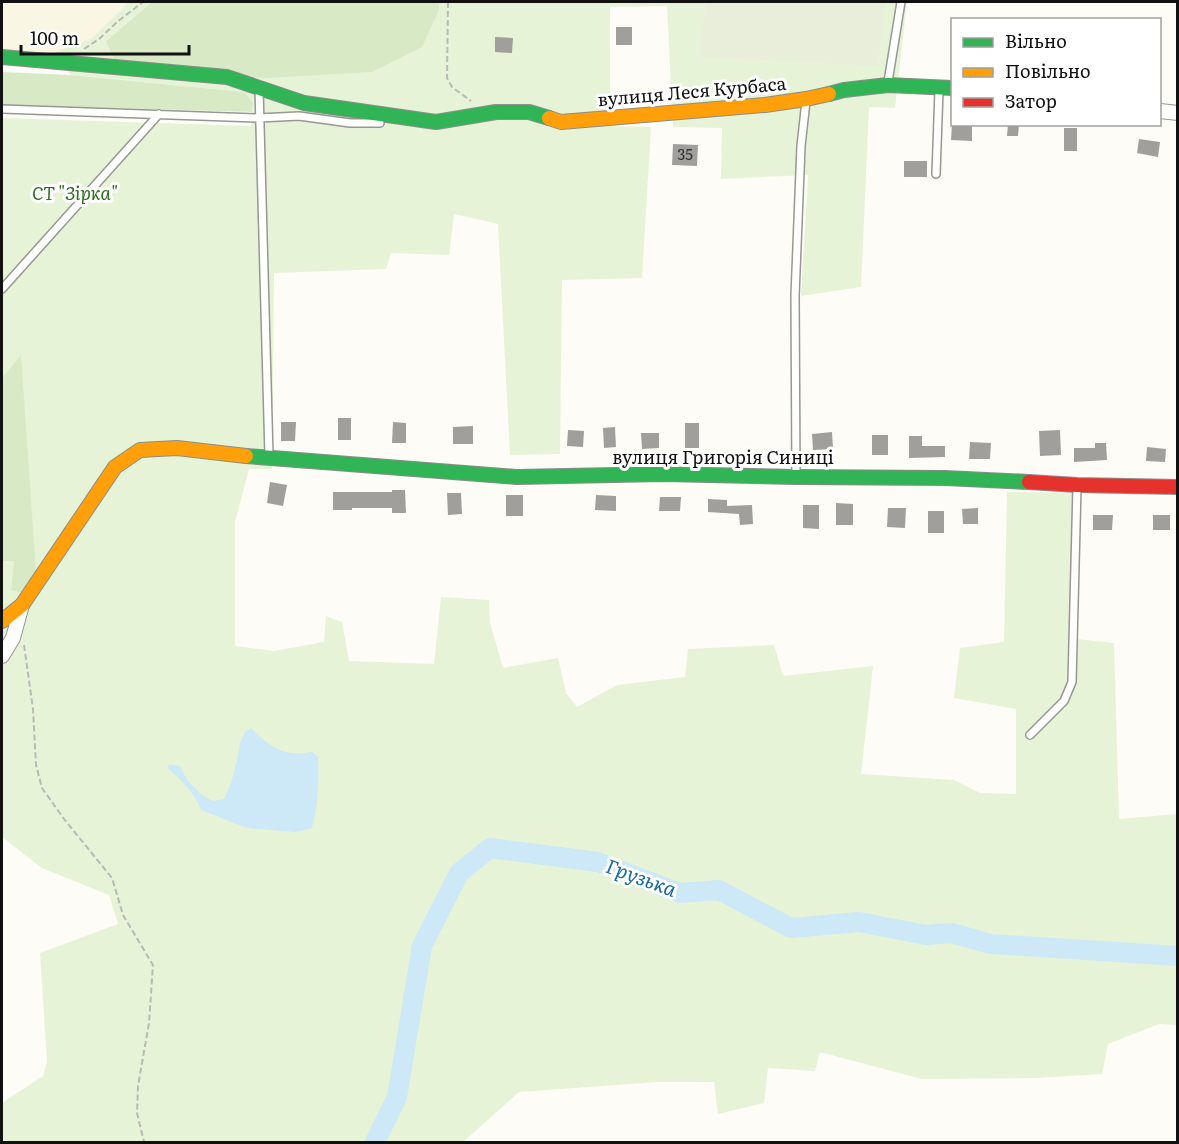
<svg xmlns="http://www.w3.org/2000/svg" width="1179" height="1144" font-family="Literata,serif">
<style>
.farmland{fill:#f9f7e4}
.green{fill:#e7f3d7}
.forest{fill:#d8eac5}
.cemetery{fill:#e9eedb}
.water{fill:#cde8f7}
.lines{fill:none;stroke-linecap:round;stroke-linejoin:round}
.river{stroke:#cde8f7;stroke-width:20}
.building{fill:#a19f9c}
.lane-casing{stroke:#979795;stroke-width:10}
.street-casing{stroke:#979795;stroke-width:16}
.fast-casing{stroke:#8e8d8b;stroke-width:16}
.slow-casing{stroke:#8e8d8b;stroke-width:16}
.jam-casing{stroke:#8e8d8b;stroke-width:16}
.path{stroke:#b9b9b8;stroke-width:2;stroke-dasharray:6 3;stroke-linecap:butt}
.lane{stroke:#fffffe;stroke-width:7}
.street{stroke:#fffffe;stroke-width:14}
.fast{stroke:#30b455;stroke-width:14}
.slow{stroke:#ff9f0a;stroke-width:14}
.jam{stroke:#e5322d;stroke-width:14}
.labels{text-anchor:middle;stroke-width:6;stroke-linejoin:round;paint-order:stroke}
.number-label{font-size:15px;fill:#353434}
.street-label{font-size:18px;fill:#111;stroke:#fff}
.park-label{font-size:18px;font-style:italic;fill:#2f6b1f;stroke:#fff}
.water-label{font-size:20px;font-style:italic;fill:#1768a6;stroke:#fff}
</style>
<rect width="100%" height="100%" fill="#fdfcf7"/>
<path class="farmland" d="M2 2H127L121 10 92 38 55 52H2Z"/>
<path class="green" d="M127 2H152L106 41 439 10V2H907L895 108 869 107 861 287 801 296 808 175 721 179 722 128 673 127 667 6 610 7V126L651 127 642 278 562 280 560 454 510 455 498 224 454 214 449 255 391 253 386 269 274 273 272 469H249L235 522V646L274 651 324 642 326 616 342 622 349 661 434 664 441 597 489 600 490 623 503 668 558 658 566 693 577 707 617 685 685 677 688 649 774 645 783 676 873 666 861 774 954 780 980 793 1016 794V709L954 698 960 648 1004 642 1007 492 1081 493 1077 639 1114 643 1119 819 1177 814V1025L1159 1024 1108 1044 1102 1074 1036 1078 922 1079 820 1052 815 1071 768 1068 764 1103 718 1114 714 1082H658L519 1092 463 1142H2V1103L43 1076 47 1062 40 953 118 924 109 895 42 868 2 837V561H14L11 589 21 593V356L2 378V118L251 126 253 103 245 92 70 75 55 52 92 38 121 10Z"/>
<path class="forest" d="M152 2H439V10L422 47 372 72 267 78 116 63 106 41Z
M2 72 70 75 245 92 253 103 252 112 2 105Z
M21 355 36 571 21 593 11 590 14 561H2V378Z"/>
<path class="cemetery" d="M706 2H886L878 66 699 57Z"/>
<path class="water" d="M251 728C270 748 284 757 312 752L318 757C319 780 318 805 312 828L296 832 247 828 201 810C194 792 182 781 168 768L169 764 180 766 187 780 202 795 213 801 224 799 231 783 237 761 240 743 245 732Z"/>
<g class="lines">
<path class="river" d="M375 1142 397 1097 422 946 459 873 490 848 598 862 680 893 719 890 791 928 859 922 926 935 951 933 991 944 1178 956"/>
</g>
<path class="building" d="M616 27H632V45H616Z
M495 37 513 38 512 53 495 52Z
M952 124H972V141L951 140Z
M1008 124H1019L1018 136H1007Z
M1064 128H1077V151H1064Z
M1139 139 1160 142 1158 157 1137 153Z
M673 144 698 145 697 166 672 165Z
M904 161H927V177H904Z
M338 418H351V440H338Z
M281 422H296L295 441H281Z
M393 422 406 423V443H392Z
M685 423H699V448H685Z
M473 426V444H453V427Z
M615 427 616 447 604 448 603 428Z
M568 430 584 431 583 447 567 446Z
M1060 430 1061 455 1040 456 1039 431Z
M832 432 833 449 813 450 812 434Z
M641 433H659V448L642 449Z
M872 435H888V455H872Z
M909 436H922V446H945V457L909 458Z
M970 442 991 443 990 459H969Z
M1095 443H1106L1107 460 1074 462V448H1095Z
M1147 447 1166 449 1165 462 1146 461Z
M270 482 287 485 283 506 267 503Z
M392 490H405L406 513H392V508H352V510H333V492H392Z
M447 493H461L462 514 448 515Z
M506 495H523V516H506Z
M596 495 616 496V511L595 510Z
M660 497H681L680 511H659Z
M708 499 727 500V506L752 505 753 524 740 525 739 514 708 512Z
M836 503 853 504V525H836Z
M803 505H819V529L803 528Z
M888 508H906L905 528 887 527Z
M978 508V524H963L962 509Z
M928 511H944V533H928Z
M1093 515H1113L1112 530H1093Z
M1153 515H1170V530H1153Z"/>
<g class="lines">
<g class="lane-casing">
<path id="lane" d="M888 82 901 2
M259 89 269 456
M2 109 259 118 299 116 350 123H380
M936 174 939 90
M2 289 159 114
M796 477 795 296 801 146 806 101
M1030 735 1064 701 1072 682 1077 487"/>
</g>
<g class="street-casing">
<path id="street" d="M1160 111 1178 113
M2 656 13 638 22 605"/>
</g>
<g class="fast-casing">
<path id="fast" d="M2 57 227 77 304 103 436 122 496 112H529L549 118
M829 94 844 90 888 85 952 88
M246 456 517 477 663 474 796 477 945 478 1029 482"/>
</g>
<g class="slow-casing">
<path id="slow" d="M549 118 561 122 765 105 806 99 829 94
M2 621 22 605 115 467 140 450 177 448 246 456"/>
</g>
<g class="jam-casing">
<path id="jam" d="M1029 482 1077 485 1178 487"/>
</g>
<path class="path" d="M448 2 447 78 452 87 471 101
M84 49 99 39 117 22 143 2
M24 645 33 709 36 765 42 788 64 819 112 878 123 915 153 965 149 1023 138 1086 137 1113 144 1142"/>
<use href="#lane" class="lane"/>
<use href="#street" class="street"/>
<use href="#fast" class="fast"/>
<use href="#slow" class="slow"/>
<use href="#jam" class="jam"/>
</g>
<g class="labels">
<g class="number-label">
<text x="685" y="160">35</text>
</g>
<g class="street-label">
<text transform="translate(692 92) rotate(-5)" y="6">вулиця Леся Курбаса</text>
<text x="723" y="464">вулиця Григорія Синиці</text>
</g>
<g class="park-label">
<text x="75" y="200">СТ "Зірка"</text>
</g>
<g class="water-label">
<text transform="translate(641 878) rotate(20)" y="7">Грузька</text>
</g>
</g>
<rect width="1179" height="1144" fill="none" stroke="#111111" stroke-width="6"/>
<rect x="951" y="18" width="210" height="108" fill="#ffffff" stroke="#a0a0a0" stroke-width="1.5"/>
<rect x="963" y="38" width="30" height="9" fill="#30b455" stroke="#a0a0a0" stroke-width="1.5"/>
<text x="1005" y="48" font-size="18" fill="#111111">Вільно</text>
<rect x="963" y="68" width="30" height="9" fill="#ff9f0a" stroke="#a0a0a0" stroke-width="1.5"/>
<text x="1005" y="78" font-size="18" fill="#111111">Повільно</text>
<rect x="963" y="98" width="30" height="9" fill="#e5322d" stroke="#a0a0a0" stroke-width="1.5"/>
<text x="1005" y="108" font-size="18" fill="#111111">Затор</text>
<path d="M21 45v9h168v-9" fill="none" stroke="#111111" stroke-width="3"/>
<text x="30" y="45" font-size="18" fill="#111111" stroke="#ffffff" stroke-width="4.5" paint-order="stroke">100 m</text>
</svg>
